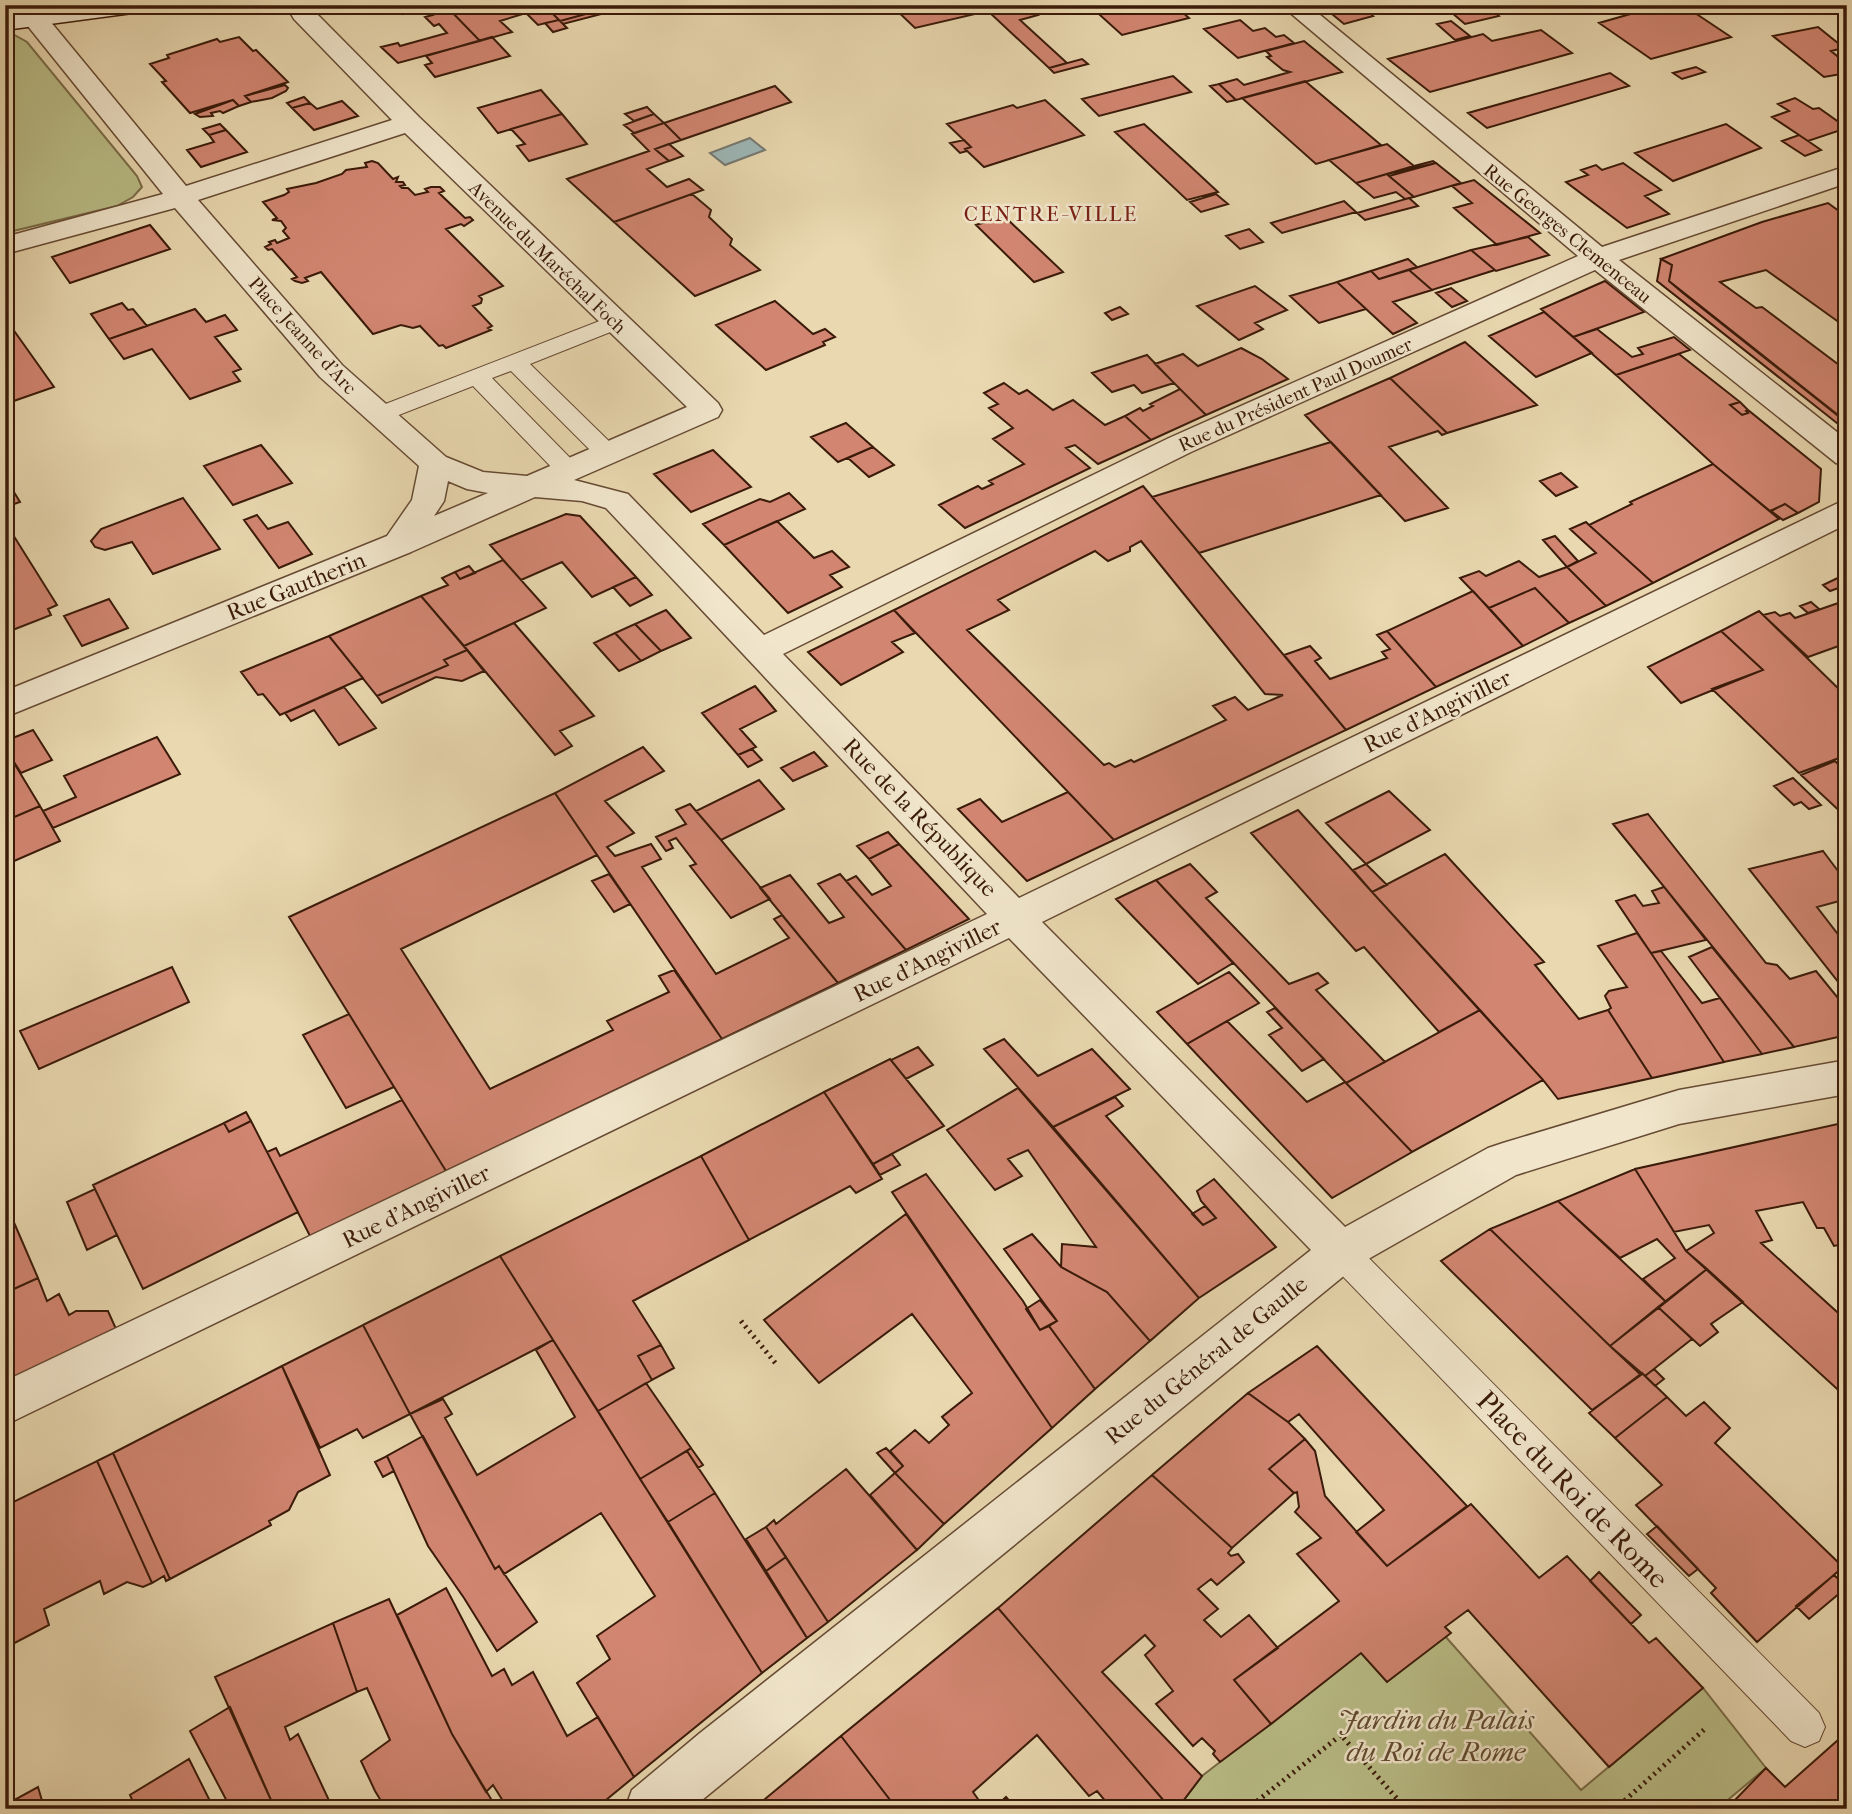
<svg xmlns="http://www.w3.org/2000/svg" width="1852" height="1814" font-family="'IM FELL French Canon',serif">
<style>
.green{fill:#babe88;stroke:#7a6c48;stroke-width:2}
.water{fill:#9db7b7;stroke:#757871;stroke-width:2}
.building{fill:#d28672;stroke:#3a1a09;stroke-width:2;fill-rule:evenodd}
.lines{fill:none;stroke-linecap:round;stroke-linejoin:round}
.lane-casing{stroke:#664a33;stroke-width:2}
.street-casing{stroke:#664a33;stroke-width:3}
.secondary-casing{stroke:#3a1a09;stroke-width:3}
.path{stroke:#3a1a09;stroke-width:5;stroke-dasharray:2 4.5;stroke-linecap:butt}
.lane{fill:#f1e6cc;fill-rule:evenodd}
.street{fill:#f1e6cc;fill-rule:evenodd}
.secondary{fill:#f1e6cc;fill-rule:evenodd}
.labels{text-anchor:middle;stroke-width:5;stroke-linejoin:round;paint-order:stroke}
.far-street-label{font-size:19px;fill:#3a1a09;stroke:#f1e6cc}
.far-neighbourhood-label{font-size:21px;letter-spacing:2px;fill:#7a1f14;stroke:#f1e6cc}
.street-label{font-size:23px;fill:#3a1a09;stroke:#f1e6cc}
.near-street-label{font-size:28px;fill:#3a1a09;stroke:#f1e6cc}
.near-park-label{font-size:28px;font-style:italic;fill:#604b2f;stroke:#f1e6cc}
</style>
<rect width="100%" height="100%" fill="#e9d8b0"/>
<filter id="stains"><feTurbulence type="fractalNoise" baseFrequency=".00286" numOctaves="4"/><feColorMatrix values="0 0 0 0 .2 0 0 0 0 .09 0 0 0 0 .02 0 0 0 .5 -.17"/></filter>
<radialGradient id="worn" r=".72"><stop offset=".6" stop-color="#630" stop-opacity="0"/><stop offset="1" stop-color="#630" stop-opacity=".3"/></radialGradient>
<path class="green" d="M11 33 27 42 137 176 142 187 133 197 117 206 5 233V34Z
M1445 1636 1581 1790 1703 1688 1766 1768 1717 1809H1177L1202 1776 1361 1653 1387 1682Z"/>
<path class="water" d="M750 138 765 150 725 165 710 153Z"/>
<path class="building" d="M396 5H445L480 41 398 63 381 47 398 43 400 46 447 33 439 24 434 26 425 17 433 15 427 8 403 14Z
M445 5H496L500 9 515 5H544L559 20 538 25 526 13 500 21 512 32 480 41Z
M544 5H619L560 21Z
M619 5H636L563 24 560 21Z
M887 5H982L988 11 915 28 892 6Z
M1011 5H1027L1038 15 1020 20 1067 63 1049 68 988 11Z
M1174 5 1189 18 1122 35 1090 6Z
M1321 5H1365L1367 7 1363 8 1373 16 1344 24Z
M1449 5H1489L1499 16 1465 24 1451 12 1456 11Z
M1662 5H1683L1731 37 1651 59 1599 23Z
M559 20 567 28 553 32 545 23Z
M1240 20 1253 31 1265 28 1276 37 1284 35 1294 43 1238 58 1204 29Z
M1451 21 1470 36 1455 40 1437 24Z
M1818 27 1844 48 1831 51 1847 64V73L1824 77 1773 36Z
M1541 30 1572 53 1430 92 1388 59 1483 34 1492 41Z
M239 37 253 51 256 50 288 82 245 96 251 102 239 106 233 100 190 113 162 82 166 81 150 64 169 58 167 55 217 39 220 42Z
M492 37 510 56 435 77 425 65 432 63 426 56Z
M1304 41 1342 72 1236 100 1219 84 1237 79 1244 85 1290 72 1283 70 1267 57 1271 56 1266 51Z
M1082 59 1088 64 1054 73 1049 68Z
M1696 67 1705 72 1682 79 1673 73Z
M1610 73 1629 86 1487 128 1468 113Z
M1173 76 1191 92 1099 116 1082 99Z
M1305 81 1381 145 1316 164 1242 98Z
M1219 84 1236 100 1227 102 1210 86Z
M285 85 288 88 286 91 272 98 251 102 245 96Z
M775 86 791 102 681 140 664 123Z
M541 90 562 114 498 133 478 108Z
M304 97 310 103 292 108 287 103Z
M1795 98 1813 109 1819 108 1847 128 1808 141 1772 117 1789 111 1778 104Z
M233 100 239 106 223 113 220 111 211 113 213 116 200 117 195 114Z
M1045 100 1084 135 984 167 965 149 971 147 947 124 1013 105 1017 108Z
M342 101 358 116 314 130 292 108 310 103 317 109Z
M647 107 654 114 634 121 625 114Z
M562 114 587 144 529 161 517 146 525 144 511 129Z
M654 114 664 123 634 133 624 125Z
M664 123 681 140 655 149 669 161 647 169 667 187 689 179 703 190 614 222 567 179 649 151 632 134Z
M220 124 226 130 209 135 203 129Z
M1144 124 1189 165 1218 192 1187 200 1115 132Z
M1726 124 1761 148 1673 181 1635 153Z
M226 130 247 152 201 167 187 150 214 142 209 135Z
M1799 135 1808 141 1821 150 1805 156 1782 141Z
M964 140 971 147 965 149 967 151 960 153 950 143Z
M669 144 683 156 669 161 655 149Z
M1387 144 1414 166 1356 183 1329 160Z
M372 161 378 163 393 179 398 177 396 182H403L405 185 400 186 402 188H408L415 195 428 192 425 189 431 187H440L444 191 439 193 465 218 470 217 473 220 464 226 461 224 446 229 503 286 479 296 482 299 481 303 473 306 492 326 488 328 491 330 446 348 443 345 439 346 420 326 413 328 401 325 373 334 321 272 305 278 308 281 302 283 295 281 292 279 297 277 272 249 268 250 265 247 271 244 269 242 275 240 277 243 289 238 283 231 286 228 281 221 272 220 277 218 263 202 284 195 289 192 287 189 316 183 342 174 346 170 367 167 365 163Z
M1433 161 1436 163 1387 174 1414 166Z
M1436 163 1461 183 1414 197 1389 176Z
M1623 163 1661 190 1645 196 1669 214 1627 228 1566 182 1588 175 1581 170 1596 165 1602 170Z
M1387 174 1389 176 1414 197 1405 199 1396 192 1374 198 1356 183Z
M1474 180 1540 233 1497 245 1454 208 1472 203 1452 186Z
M692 194 711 210 709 217 732 239 730 245 760 270 695 296 614 222Z
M1216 194 1228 204 1201 212 1190 202Z
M1409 198 1418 206 1365 220 1357 213Z
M1344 201 1356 212 1282 233 1271 223Z
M1828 203 1847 217V321L1840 323 1766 270 1720 282 1756 308 1762 307 1847 371V423L1683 293 1669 281 1672 265 1661 259 1762 222Z
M1004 216 1063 272 1034 282 976 225Z
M150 225 170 249 70 283 52 257Z
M1249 229 1263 242 1240 249 1226 236Z
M1528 237 1549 255 1496 271 1471 250Z
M1471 250 1495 270 1432 290 1409 270Z
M1408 259 1417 267 1379 279 1371 271Z
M1661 259 1672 265 1669 281 1838 415 1847 423V431L1657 281Z
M1409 270 1432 290 1393 302 1417 323 1393 334 1337 282 1371 271 1379 279Z
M1605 281 1644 312 1573 337 1541 309Z
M1337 282 1366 309 1319 323 1290 296Z
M1255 286 1287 310 1255 323 1263 329 1239 340 1197 306Z
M1451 288 1467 301 1452 307 1436 293Z
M775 301 813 334 825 329 835 337 823 342 825 345 766 370 716 325Z
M122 303 128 310 133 309 147 326 109 339 91 314Z
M1120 307 1128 314 1112 320 1105 313Z
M195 309 206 322 225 315 237 330 215 337 241 369 233 372 240 381 190 399 152 349 124 359 109 339Z
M1544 312 1592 353 1536 377 1489 336Z
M5 318 54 387 5 404Z
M1597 329 1632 357 1643 354 1638 348 1674 337 1690 350 1616 375 1573 337Z
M1465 342 1537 405 1447 433 1390 378Z
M1241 348 1262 359 1288 379 1206 415 1155 364 1183 354 1198 366Z
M1679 354 1740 402 1730 405 1742 415 1748 413 1746 411 1748 410 1821 469 1819 502 1798 513 1785 504 1770 511 1713 464 1616 375Z
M1147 355 1174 383 1142 393 1134 385 1112 392 1092 373Z
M1390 378 1447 433 1442 435 1438 431 1389 447 1448 508 1405 521 1305 415Z
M1004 383 1019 394 1027 390 1053 410 1073 400 1105 425 1125 416 1151 440 1098 464 1075 445 1066 448 1090 468 965 528 939 505 978 486 982 489 993 484 989 481 1024 464 993 439 1013 428 989 408 998 404 984 393Z
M1180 389 1206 415 1151 440 1125 416 1140 408 1143 411 1153 406 1150 404Z
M1740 402 1748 410 1746 411 1748 413 1742 415 1730 405Z
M846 423 873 447 838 462 811 437Z
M1331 442 1381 495 1199 553 1152 497Z
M261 445 292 483 233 505 204 466Z
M873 447 894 465 869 477 848 458Z
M713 450 751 487 691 512 654 474Z
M1713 464 1779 519 1653 583 1589 525 1632 504 1630 502Z
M1561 473 1577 487 1556 496 1540 481Z
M9 484 20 502 5 507V486Z
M1143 486 1346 730 1114 840 894 610ZM1141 541 1265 694 1283 695 1248 710 1235 697 1213 706 1226 720 1134 762 1131 760 1115 767 1109 763 1104 765 967 630 1009 610 998 600 1095 551 1108 561 1130 551V547Z
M789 493 805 509 724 545 703 524 760 499 770 502Z
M183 498 220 549 153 574 132 542 105 550 95 547 91 541 101 529Z
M1785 504 1798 513 1783 520 1771 511Z
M566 514 580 516 636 577 592 597 562 562 521 580 490 545Z
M257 515 268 529 288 522 312 554 279 568 244 520Z
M777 521 814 558 832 551 849 567 830 575 842 587 788 613 724 545Z
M5 522 57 605 48 609 51 615 5 633Z
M1586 522 1589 525 1653 583 1606 606 1567 567 1596 553 1570 529Z
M1555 536 1578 561 1567 567 1543 540Z
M503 560 546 608 464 646 421 596 448 585 442 578 455 572 460 579Z
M1519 561 1539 577 1567 567 1606 606 1569 623 1535 588 1489 608 1460 578 1479 571 1486 576Z
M469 566 475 573 460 579 455 572Z
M1844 575 1847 585 1830 591 1823 585Z
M636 577 652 595 630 606 613 587Z
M1535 588 1569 623 1523 646 1489 608Z
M1473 591 1523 646 1436 687 1387 631Z
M421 596 467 650 444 660 448 665 377 696 329 636Z
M109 599 128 628 82 646 64 616Z
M1847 600V643L1808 657 1763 615 1775 612 1780 616 1790 613 1795 618Z
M1811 602 1819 609 1808 613 1800 606Z
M666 610 691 638 661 651 635 624Z
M894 610 915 633 892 642 903 652 841 685 808 652Z
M1759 611 1847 697V755L1799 773 1712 689 1763 670 1721 631Z
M514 623 594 716 560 731 572 746 555 755 464 646Z
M635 624 661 651 641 661 615 633Z
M1387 631 1436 687 1346 730 1284 655 1310 646 1321 658 1315 661 1330 679 1387 658 1382 652 1390 649 1377 635Z
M1721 631 1763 670 1681 703 1648 667Z
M615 633 641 661 619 671 594 643Z
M329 636 363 678 280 715 263 694 258 695 241 672Z
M467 650 484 671 462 681 436 677 382 703 377 696 448 665 444 660Z
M755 686 776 711 740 729 756 747 738 755 702 713Z
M344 687 376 728 339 745 314 710 291 721 285 713Z
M33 730 52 760 21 773 5 748V741Z
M157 737 180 774 53 828 43 811 76 797 64 776Z
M643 747 664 771 605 801 634 833 607 847 615 856 651 844 661 859 642 867 716 974 789 938 774 919 782 915 838 983 722 1039 555 793Z
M5 748 40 806 5 821Z
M752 749 762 760 748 767 738 755Z
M814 752 827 766 793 781 781 768Z
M1835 761 1847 773V818L1801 775Z
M1793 778 1821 805 1809 809 1801 802 1794 805 1774 786Z
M759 780 784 809 721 840 696 811Z
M1389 791 1430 830 1366 864 1326 823Z
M1068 792 1114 840 1027 881 958 809 980 799 1002 822Z
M555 793 597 855 401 949 490 1089 613 1030 607 1021 669 992 659 976 674 970 722 1039 446 1171 289 917Z
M690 804 721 840 770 899 731 918 690 866 696 864 676 838 669 841 673 848 666 851 656 837 686 824 676 810Z
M40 806 60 841 5 865V821Z
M1298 810 1372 892 1480 1010 1439 1032 1364 947 1356 951 1251 833Z
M1648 814 1766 963 1777 965 1790 979 1816 971 1847 1009V1035L1794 1047 1613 824Z
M888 832 899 844 869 859 857 846Z
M899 844 969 919 906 950 846 881 856 876 872 895 891 886 869 859Z
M1823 851 1847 883V899L1817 907 1847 946V993L1749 869Z
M1445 854 1544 962 1535 965 1579 1019 1608 1010 1652 1078 1558 1099 1543 1080 1372 892Z
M1190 864 1217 892 1206 898 1289 984 1318 973 1328 983 1316 990 1385 1062 1346 1083 1156 880Z
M1366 864 1387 885 1372 892 1353 870Z
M609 874 630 904 614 912 592 881Z
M840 874 906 950 838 983 760 888 790 875 829 923 844 917 818 884Z
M1156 880 1233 963 1198 984 1116 899Z
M1664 887 1706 940 1651 953 1616 901 1635 895 1643 906 1659 903 1652 891Z
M1637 933 1651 953 1724 1062 1652 1078 1608 1010 1611 1008 1605 996 1609 991 1627 987 1598 946Z
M1712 947 1794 1047 1762 1054 1689 957Z
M1661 951 1702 1003 1720 998 1762 1054 1724 1062 1651 953Z
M172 967 189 1002 39 1069 20 1031Z
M1229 972 1259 1003 1187 1044 1157 1012Z
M1275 1008 1324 1059 1302 1071 1269 1035 1282 1028 1267 1012Z
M1480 1010 1543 1080 1412 1152 1346 1083Z
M349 1014 394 1087 346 1108 303 1035Z
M1227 1021 1307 1102 1345 1082 1412 1152 1332 1198 1187 1044Z
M1004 1039 1038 1076 1092 1049 1130 1089 1053 1127 984 1049Z
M918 1047 933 1065 906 1079 891 1060Z
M890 1059 944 1126 873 1164 824 1092Z
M1018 1088 1199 1298 1150 1341 1107 1292 1061 1267 1062 1244 1096 1247 1028 1150 1008 1159 1022 1176 995 1190 947 1130Z
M824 1092 882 1179 856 1193 850 1186 749 1240 701 1156Z
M1115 1097 1123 1106 1106 1116 1203 1225 1216 1218 1201 1201 1197 1191 1214 1179 1276 1247 1199 1298 1053 1127Z
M402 1100 446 1171 310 1236 267 1152 276 1148 280 1156Z
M246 1112 251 1121 229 1132 224 1123Z
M251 1121 298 1212 143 1289 93 1185 224 1123 229 1132Z
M1847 1122V1248L1844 1244 1834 1246 1824 1228H1817L1803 1202 1756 1211 1772 1240 1761 1243 1847 1321V1398L1686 1251 1714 1233 1709 1225 1674 1232 1635 1169Z
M892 1154 900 1165 880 1175 873 1164Z
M701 1156 749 1240 633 1301 661 1345 638 1356 652 1380 598 1411 500 1256Z
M1635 1169 1686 1251 1707 1269 1666 1302 1643 1279 1675 1258 1657 1239 1620 1258 1558 1201Z
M926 1174 1023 1301 1040 1330 1049 1326 1095 1389 1052 1428 892 1192Z
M95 1189 117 1235 87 1250 67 1202Z
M1558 1201 1666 1302 1610 1346 1490 1229Z
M6 1204 38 1278 5 1293V1204Z
M1205 1206 1216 1218 1203 1225 1192 1214Z
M906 1214 1052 1428 944 1524 895 1473 903 1466 890 1451 915 1430 929 1443 949 1425 942 1417 972 1393 912 1314 819 1383 764 1320Z
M1490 1229 1610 1346 1641 1375 1592 1410 1441 1261Z
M1032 1234 1061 1267 1107 1292 1150 1341 1095 1389 1049 1326 1057 1321 1004 1249Z
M500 1256 553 1340 410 1414 363 1325Z
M1707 1269 1743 1302 1711 1324 1718 1332 1700 1346 1658 1307Z
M38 1278 47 1301 59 1294 69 1315 76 1311H108L116 1329 5 1383V1293Z
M1040 1300 1057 1321 1040 1330 1026 1309Z
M1658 1307 1692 1339 1645 1376 1610 1346Z
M363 1325 410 1414 363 1438 357 1429 320 1448 282 1366Z
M553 1340 762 1673 634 1777 577 1683 610 1659 597 1636 655 1596 601 1513 504 1574 499 1566 495 1569 410 1414 443 1399 452 1414 445 1418 477 1475 575 1417 536 1350Z
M661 1345 674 1368 652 1380 638 1356Z
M1317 1346 1467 1506 1387 1566 1356 1532 1384 1510 1299 1414 1288 1422 1248 1393Z
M282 1366 330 1475 298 1492 289 1510 269 1521 271 1525 170 1579 113 1453Z
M1654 1369 1664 1379 1655 1386 1645 1376Z
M1642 1373 1667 1397 1615 1438 1589 1413Z
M646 1383 691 1448 640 1479 598 1411Z
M1248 1393 1288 1422 1305 1439 1269 1469 1294 1493 1232 1548 1152 1475Z
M1667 1397 1686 1416 1704 1402 1730 1428 1715 1443 1843 1567 1757 1642 1711 1593 1716 1588 1636 1505 1662 1485 1615 1438Z
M423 1436 495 1569 499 1566 537 1622 497 1651 464 1598 428 1546 387 1456Z
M1305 1439 1315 1451 1325 1496 1387 1566 1471 1504 1539 1578 1567 1556 1649 1643 1656 1638 1703 1688 1609 1767 1468 1610 1445 1627 1451 1633 1387 1682 1361 1653 1271 1724 1234 1680 1339 1601 1297 1554 1321 1538 1295 1512 1299 1507 1297 1492 1294 1493 1269 1469Z
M691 1448 703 1465 698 1468 687 1451Z
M886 1448 903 1466 895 1473 877 1453Z
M687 1451 715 1493 668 1522 640 1479Z
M113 1453 170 1579 166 1581 164 1576 152 1583 97 1461Z
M387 1456 394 1471 383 1477 375 1462Z
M97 1461 152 1583 143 1587 127 1582 104 1594 100 1581 44 1609 49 1625 5 1648V1506Z
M846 1469 917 1550 828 1622 766 1527 774 1520 776 1524Z
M895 1473 944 1524 917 1550 870 1495Z
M1152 1475 1232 1548 1228 1553 1231 1556 1238 1554 1244 1562 1217 1585 1211 1579 1198 1589 1218 1609 1204 1620 1221 1637 1249 1615 1278 1648 1234 1680 1271 1724 1220 1762 1213 1754 1215 1751 1202 1738 1193 1746 1156 1704 1173 1691 1145 1655 1155 1646 1145 1635 1102 1672 1202 1776 1177 1809H1171L998 1608Z
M715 1493 807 1638 762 1673 668 1522Z
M1657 1526 1698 1569 1689 1576 1647 1534Z
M766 1527 786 1557 766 1571 746 1539Z
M786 1557 828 1622 807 1638 766 1571Z
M1599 1572 1641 1615 1631 1624 1590 1581Z
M1834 1575 1847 1587 1809 1619 1796 1606Z
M446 1588 492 1676 504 1669 512 1685 533 1672 567 1736 598 1717 634 1777 595 1809H508L493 1785 486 1792 452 1734 397 1615Z
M389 1599 452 1734 497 1809H386L375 1791 361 1761 390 1740 367 1688 357 1692 333 1623Z
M998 1608 1171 1809H1112L1097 1791 1089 1796 1037 1735 973 1792 985 1809H897L841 1736Z
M333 1623 357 1692 285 1727 290 1740 298 1734 333 1809H275L215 1677Z
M230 1707 275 1809H231L190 1731Z
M1847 1732V1809H1741L1734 1801 1766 1768 1785 1787Z
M841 1736 897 1809H753Z
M189 1759 214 1809H136L130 1795Z
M38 1787 43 1804 35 1809H5V1805Z
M1006 1797 1016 1809H993Z"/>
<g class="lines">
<g class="lane-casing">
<path id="lane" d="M615 315 623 317 626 322 623 327 530 364 616 448 619 453 616 458 607 461 598 458 511 371 492 378 577 465 580 470 577 475 568 478 559 475 473 386 386 420 378 422 370 420 366 415 370 410Z
M1341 1237 1353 1242 1819 1713 1825 1727 1819 1741 1805 1747 1791 1741 1329 1262 1324 1252 1329 1242Z"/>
</g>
<g class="street-casing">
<path id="street" d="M291 5H315V12L419 117 718 403 722 410 718 417 574 480 628 494 764 635 1169 438 1578 256 1281 5H1308L1602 247 1847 166V183L1619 260 1847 440V466L1836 463 1595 270 1191 452 783 654 1019 898 1836 504 1847 501V524L1042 922 1345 1227 1488 1148 1503 1143 1679 1090 1847 1060V1094L1679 1124 1516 1175 1356 1266 691 1809H625L632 1790 700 1733 1311 1250 1009 938 5 1425V1381L987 914 606 508 582 501 535 497 411 552 5 717V691L387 536 412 500 419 466 320 377 175 208 5 254V237L163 194 27 25 24 20 27 15 36 13 45 15 186 186 392 120 294 19 291 14ZM405 133 687 407 527 476 483 472 446 457 342 365 198 200ZM448 481 467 489 488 493 434 516 444 501Z"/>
</g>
<g class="secondary-casing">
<path id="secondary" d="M83 5H152L149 10 140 12 5 30V16Z"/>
</g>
<path class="path" d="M741 1321 777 1365
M1247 1809 1341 1735 1406 1809
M1615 1809 1706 1728"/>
<use href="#lane" class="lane"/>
<use href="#street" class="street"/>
<use href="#secondary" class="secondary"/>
</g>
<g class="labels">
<g class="far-street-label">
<text transform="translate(1568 233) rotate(39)" y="7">Rue Georges Clemenceau</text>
<text transform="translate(548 257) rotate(44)" y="7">Avenue du Maréchal Foch</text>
<text transform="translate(303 335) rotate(48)" y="7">Place Jeanne d'Arc</text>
<text transform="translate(1295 394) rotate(-24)" y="7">Rue du Président Paul Doumer</text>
</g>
<g class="far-neighbourhood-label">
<text x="1051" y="221">CENTRE-VILLE</text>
</g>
<g class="street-label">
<text transform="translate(296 586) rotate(-22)" y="8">Rue Gautherin</text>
<text transform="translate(1437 711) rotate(-26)" y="8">Rue d'Angiviller</text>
<text transform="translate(920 817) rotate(46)" y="8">Rue de la République</text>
<text transform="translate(927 960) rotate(-26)" y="8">Rue d'Angiviller</text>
<text transform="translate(416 1206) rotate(-26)" y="8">Rue d'Angiviller</text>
<text transform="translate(1206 1360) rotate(-39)" y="8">Rue du Général de Gaulle</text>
</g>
<g class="near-street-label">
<text transform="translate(1573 1489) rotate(46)" y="10">Place du Roi de Rome</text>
</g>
<g class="near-park-label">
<text x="1436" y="1729">Jardin du Palais<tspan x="1436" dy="32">du Roi de Rome</tspan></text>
</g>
</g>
<rect width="1852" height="1814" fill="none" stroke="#e9d8b0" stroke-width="28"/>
<rect x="7" y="7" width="1838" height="1800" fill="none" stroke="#3a1a09" stroke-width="3.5"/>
<rect x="14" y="14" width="1824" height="1786" fill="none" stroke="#3a1a09" stroke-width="2"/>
<rect width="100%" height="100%" filter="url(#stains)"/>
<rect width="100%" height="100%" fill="url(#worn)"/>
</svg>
